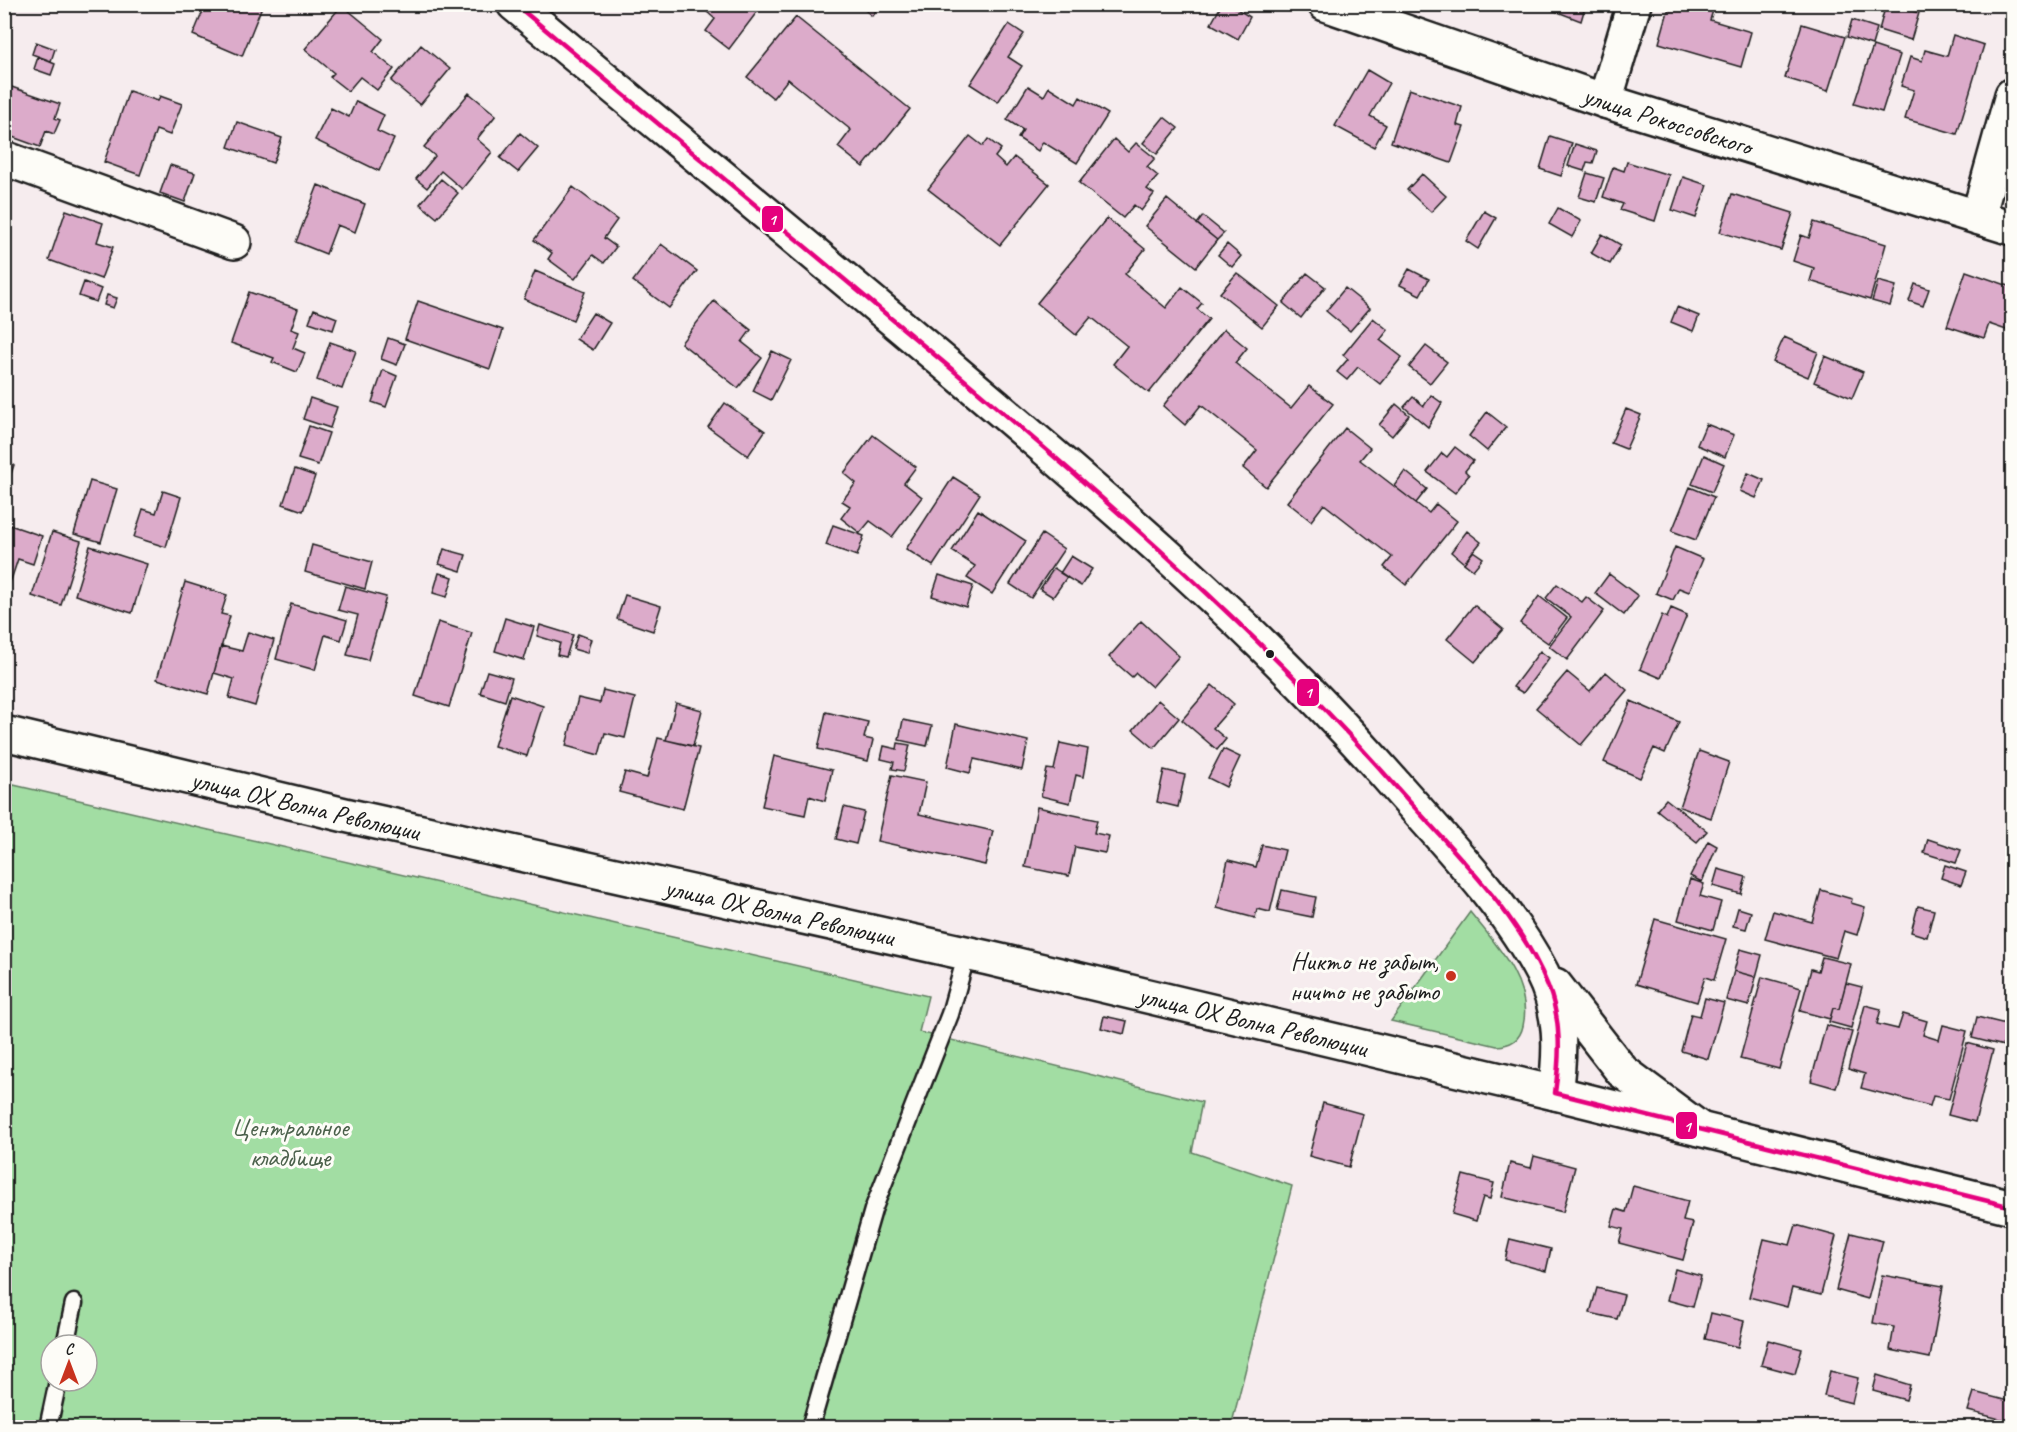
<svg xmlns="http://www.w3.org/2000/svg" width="2017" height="1432" font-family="Caveat,sans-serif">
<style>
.green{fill:#a2dda3;stroke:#5f7c60;stroke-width:1.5;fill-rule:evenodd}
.building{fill:#dcabca;stroke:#1c1c1c;stroke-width:1.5}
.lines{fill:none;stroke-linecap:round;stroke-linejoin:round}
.service-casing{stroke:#1c1c1c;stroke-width:21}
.minor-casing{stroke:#1c1c1c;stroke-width:38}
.tertiary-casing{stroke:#1c1c1c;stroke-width:38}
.secondary-casing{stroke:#1c1c1c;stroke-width:38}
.service{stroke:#fdfcf7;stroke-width:16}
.minor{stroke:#fdfcf7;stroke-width:33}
.tertiary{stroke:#fdfcf7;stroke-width:33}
.secondary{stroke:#fdfcf7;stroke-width:33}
.bus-1-casing{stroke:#fdfcf7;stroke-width:9}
.bus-1{stroke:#e5007d;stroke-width:4.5}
.bus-dot{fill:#1c1c1c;stroke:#fdfcf7;stroke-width:2}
.poi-dot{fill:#c8321e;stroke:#fdfcf7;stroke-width:2}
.labels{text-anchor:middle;stroke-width:6;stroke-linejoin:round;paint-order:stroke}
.street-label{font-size:26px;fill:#1c1c1c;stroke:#fdfcf7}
.poi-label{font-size:26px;fill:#1c1c1c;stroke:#fdfcf7;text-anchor:end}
.park-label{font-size:26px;fill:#4b604b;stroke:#fdfcf7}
.line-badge{stroke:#fdfcf7;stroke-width:2}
.badge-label{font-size:16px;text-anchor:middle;font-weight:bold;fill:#fff}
</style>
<rect width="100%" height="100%" fill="#f6ecee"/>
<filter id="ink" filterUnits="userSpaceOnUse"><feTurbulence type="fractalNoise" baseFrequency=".0167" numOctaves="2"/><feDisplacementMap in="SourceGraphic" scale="12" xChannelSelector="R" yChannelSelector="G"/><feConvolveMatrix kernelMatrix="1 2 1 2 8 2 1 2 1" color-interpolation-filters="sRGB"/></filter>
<g filter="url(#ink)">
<path class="green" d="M5 783 928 996 919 1032 1202 1102 1192 1152 1292 1186 1231 1427 5 1428ZM51 1345H87V1381H51Z
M1470 912C1495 943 1533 983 1523 1026 1520 1040 1511 1045 1497 1046L1391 1021Z"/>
<path class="building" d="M201 4H233L238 8 239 4H263L242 56 193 35 205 6Z
M698 4H763L729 49 706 31 715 19Z
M858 4H881L872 16Z
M1222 4H1229L1250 17 1238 39 1211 24Z
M1537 4H1586L1581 21Z
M1670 4H1715L1710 20 1751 32 1741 67 1659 43Z
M1886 4 1919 13 1911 40 1879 30Z
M342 5 383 39 373 52 394 69 377 90 360 77 348 91 330 77 334 73 305 49Z
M796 17 910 109 863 167 838 147 851 130 788 79 773 98 747 77Z
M1852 20 1877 28 1872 45 1847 37Z
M1009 24 1024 34 1008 57 1022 66 998 102 970 84Z
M1802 24 1845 37 1828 91 1785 78Z
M1953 35 1984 45 1957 134 1905 119 1914 90 1901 86 1910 57 1922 61 1925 50 1947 56Z
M36 42 55 49 51 61 32 54Z
M421 45 450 69 420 105 391 81Z
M1873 46 1900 55 1882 112 1854 104Z
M38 57 55 64 51 75 34 69Z
M1367 70 1389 83 1370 116 1386 125 1374 147 1335 126Z
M6 85 60 104 55 118 60 120 54 134 46 131 40 147 4 134Z
M1028 86 1044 96 1049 87 1076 104 1080 97 1108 114 1077 163 1043 142 1038 151 1018 138 1023 130 1007 120Z
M1409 89 1462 107 1457 125 1464 127 1451 163 1391 142Z
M129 91 158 101 160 96 182 104 170 135 156 130 140 175 104 162Z
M469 93 496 115 477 139 492 152 462 189 441 171 427 188 416 179 435 156 424 147Z
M356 101 384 115 377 131 394 139 379 171 315 140 331 108 349 117Z
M1164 117 1178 128 1157 154 1143 143Z
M237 122 282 138 273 163 228 147Z
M520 133 538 148 518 172 500 158Z
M970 136 983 146 988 139 1001 149 995 157 1006 167 1014 157 1049 184 1000 245 928 189Z
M1550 136 1572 143 1561 176 1540 169Z
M1114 139 1128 152 1136 143 1155 158 1147 167 1158 176 1147 189 1154 194 1141 211 1134 205 1123 218 1079 183Z
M1575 144 1597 151 1593 163 1587 162 1584 171 1568 166Z
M1627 162 1669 175 1655 221 1620 210 1623 204 1603 197 1613 167 1624 171Z
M170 165 195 173 185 202 160 193Z
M1587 173 1604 178 1596 202 1579 197Z
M1422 174 1446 196 1431 212 1407 190Z
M1683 177 1707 185 1696 218 1672 210Z
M441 179 458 193 437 218 420 204Z
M318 185 365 204 355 232 337 225 326 254 296 242Z
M573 187 617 220 604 238 616 247 604 263 593 255 575 279 548 259 552 253 534 240Z
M1732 194 1793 213 1781 250 1720 232Z
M1167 199 1217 240 1196 267 1145 226Z
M1558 208 1581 221 1572 237 1549 224Z
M66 210 103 223 97 242 113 247 101 279 49 260Z
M1484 211 1496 218 1478 249 1466 241Z
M1203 216 1224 233 1217 240 1197 224Z
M1107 218 1145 249 1125 274 1166 308 1182 287 1202 303 1197 309 1209 319 1149 393 1113 364 1127 346 1091 317 1076 335 1037 303Z
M1814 222 1886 244 1870 300 1810 281 1814 268 1793 261 1801 235 1809 238Z
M1602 234 1621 245 1610 264 1591 253Z
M661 244 697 271 669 308 633 281Z
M1227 244 1241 256 1232 267 1218 255Z
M1409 269 1429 279 1420 295 1400 285Z
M535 271 585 292 573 320 524 299Z
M1966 271 2012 287V332L1989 324 1984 338 1947 326Z
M1237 273 1279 306 1262 327 1220 293Z
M1307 273 1325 287 1301 318 1283 303Z
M1878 281 1896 286 1890 306 1872 301Z
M84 282 101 289 96 302 79 296Z
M1915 284 1929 289 1923 306 1909 301Z
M1345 288 1370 308 1350 331 1326 311Z
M249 292 298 309 291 329 299 332 293 348 305 353 297 372 272 362 274 358 231 343Z
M107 295 117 298 113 308 104 305Z
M418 301 503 330 490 369 405 339Z
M714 301 751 330 742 342 762 358 738 388 681 343Z
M1677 307 1699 316 1693 331 1671 322Z
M314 309 337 318 333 330 309 322Z
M593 313 610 323 593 350 576 339Z
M1373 318 1388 330 1380 340 1402 357 1380 384 1358 367 1347 380 1337 372 1348 359 1343 355Z
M1224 329 1247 348 1235 363 1291 408 1309 386 1333 404 1266 487 1243 468 1257 450 1201 405 1185 425 1163 406Z
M1784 337 1818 352 1808 377 1773 362Z
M388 338 405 344 397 365 381 359Z
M330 342 356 351 342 389 317 380Z
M1426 346 1447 362 1430 383 1409 367Z
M772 351 791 360 771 400 753 391Z
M1825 356 1863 372 1852 398 1814 382Z
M383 370 397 376 386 407 372 402Z
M1431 395 1442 403 1428 427 1404 407 1413 397 1424 406Z
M310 398 337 407 330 428 303 419Z
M725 403 765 431 748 456 708 427Z
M1396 404 1409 415 1392 436 1379 425Z
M1626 409 1641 415 1626 449 1611 443Z
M1487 412 1506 427 1487 451 1469 436Z
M1706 424 1734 435 1725 457 1697 445Z
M309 426 329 433 318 465 298 459Z
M1345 428 1370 448 1360 460 1429 513 1436 504 1457 521 1406 585 1384 567 1392 557 1324 504 1311 521 1287 502Z
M873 435 916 467 904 483 922 497 892 537 870 521 860 533 841 518 850 506 842 501 856 483 844 473Z
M1455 447 1473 461 1465 471 1469 475 1455 493 1427 472 1442 453 1447 457Z
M1704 455 1724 464 1712 492 1692 484Z
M4 462 14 465 4 494Z
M295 469 315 476 303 511 283 504Z
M1405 471 1427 489 1416 503 1394 486Z
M1748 473 1764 480 1756 498 1740 491Z
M953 477 980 494 933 566 906 549Z
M90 481 117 489 101 542 74 534Z
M1690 487 1714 497 1696 540 1672 531Z
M163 491 181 497 166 547 134 537 143 509 156 513Z
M978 510 1026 541 992 594 967 578 975 566 952 551Z
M4 523 42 536 33 564 18 559 10 583 4 581Z
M833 525 864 536 857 556 826 545Z
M1467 531 1481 542 1464 563 1451 552Z
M52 532 81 541 61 605 32 596Z
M1042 534 1064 549 1031 598 1010 584Z
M312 545 372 562 365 589 305 572Z
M90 546 147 564 132 613 75 595Z
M1675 547 1703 559 1689 592 1679 588 1673 600 1656 593Z
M444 549 466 555 461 571 439 564Z
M1473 551 1483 558 1473 570 1464 563Z
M1071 556 1092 569 1081 586 1060 573Z
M1054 568 1067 577 1053 597 1040 589Z
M439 573 453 577 447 597 433 593Z
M1609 574 1638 596 1624 615 1595 593Z
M939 575 973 586 966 607 932 596Z
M185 582 227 595 221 614 230 616 208 694 157 679Z
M1557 584 1582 602 1586 597 1604 611 1567 660 1549 646 1571 617 1546 598Z
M345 586 386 597 368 660 347 655 358 615 338 610Z
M625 595 661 606 653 631 617 619Z
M1539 596 1567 618 1548 643 1520 623Z
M291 604 347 620 341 640 325 635 315 670 276 659Z
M1474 605 1503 629 1475 662 1447 639Z
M1671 608 1687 615 1661 678 1640 669 1662 615 1667 618Z
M505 618 534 627 524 660 495 651Z
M1141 621 1179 656 1152 687 1136 673 1132 677 1109 657Z
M438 622 472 633 449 707 415 696Z
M540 625 573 635 566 657 557 655 560 643 537 636Z
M248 632 274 640 255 706 229 698 234 679 214 673 221 646 242 651Z
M578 634 591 639 587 653 573 649Z
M1540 651 1549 658 1523 693 1513 687Z
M487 671 512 678 505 701 480 693Z
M1567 672 1590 691 1606 672 1627 690 1581 745 1536 708Z
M1212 685 1234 704 1213 728 1226 739 1217 750 1182 720Z
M603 690 635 698 625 738 605 733 599 755 566 746 578 698 600 703Z
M510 695 543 706 527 756 494 746Z
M1158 700 1179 718 1154 748 1133 730Z
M1631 701 1679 722 1665 753 1654 748 1640 778 1604 762Z
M676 703 702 710 693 746 666 740Z
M826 712 868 722 864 738 873 740 868 761 818 749Z
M903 720 932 726 927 746 899 740Z
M956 724 1028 741 1022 770 974 759 970 773 947 767Z
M658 738 699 748 683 809 619 792 625 772 647 778Z
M898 743 910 745 904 771 892 769 894 762 881 759 884 746 897 749Z
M1060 743 1088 749 1083 777 1076 775 1070 803 1041 796 1047 769 1054 770Z
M1223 749 1240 757 1226 787 1208 778Z
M1699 751 1729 762 1711 818 1680 807Z
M774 756 832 770 825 801 809 796 805 815 762 806Z
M1164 770 1185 775 1178 807 1157 802Z
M892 775 926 782 919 814 993 831 985 865 877 841Z
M1666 799 1707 831 1697 842 1657 810Z
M844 807 864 812 856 844 836 839Z
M1037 807 1097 820 1094 833 1109 836 1105 853 1075 847 1069 876 1025 867Z
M1928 839 1961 850 1956 863 1924 853Z
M1708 841 1717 846 1702 882 1690 876Z
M1262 845 1285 850 1270 912 1257 909 1255 918 1217 908 1228 860 1256 867Z
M1945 865 1966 872 1961 885 1941 878Z
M1718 869 1746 877 1741 894 1713 886Z
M1690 879 1704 884 1700 896 1721 902 1713 930 1678 920Z
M1282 890 1316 897 1312 917 1277 910Z
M1821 890 1852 899 1851 903 1865 907 1857 935 1844 931 1836 958 1765 939 1773 911 1812 922Z
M1918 906 1934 910 1927 937 1911 932Z
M1738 908 1751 912 1746 929 1733 926Z
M1655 919 1726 939 1714 980 1705 977 1697 1002 1636 984Z
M1740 949 1762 955 1756 977 1734 971Z
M1822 957 1851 964 1839 1009 1833 1008 1830 1019 1800 1011 1811 969 1818 971Z
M1734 971 1756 977 1749 1006 1726 1000Z
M1762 977 1801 988 1779 1069 1740 1059Z
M1846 983 1862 987 1851 1028 1829 1022 1833 1008 1839 1009Z
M1705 998 1724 1003 1708 1059 1681 1051 1691 1014 1700 1016Z
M1865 1005 1881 1009 1877 1024 1898 1029 1903 1014 1927 1021 1923 1035 1939 1040 1943 1025 1967 1031 1949 1099 1933 1096 1930 1106 1861 1088 1865 1074 1848 1069Z
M1104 1016 1127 1021 1124 1034 1101 1028Z
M1977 1017 2010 1025 2004 1046 1972 1038Z
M1826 1025 1852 1032 1836 1088 1811 1081Z
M1967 1043 1993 1050 1975 1122 1948 1115Z
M1323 1103 1363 1114 1349 1167 1309 1156Z
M1534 1156 1575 1167 1563 1212 1502 1197 1510 1163 1531 1168Z
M1463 1175 1494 1183 1490 1199 1483 1197 1476 1221 1452 1214Z
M1633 1186 1688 1201 1683 1221 1693 1223 1683 1260 1619 1243 1623 1229 1611 1226 1616 1209 1626 1212Z
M1796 1225 1836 1236 1821 1295 1792 1288 1787 1307 1749 1297 1764 1239 1790 1245Z
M1851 1233 1883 1241 1868 1299 1836 1290Z
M1510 1239 1551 1249 1546 1271 1505 1260Z
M1675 1269 1701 1276 1693 1307 1667 1300Z
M1882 1275 1943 1286 1930 1358 1890 1350 1894 1327 1873 1323Z
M1597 1288 1624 1295 1617 1319 1590 1313Z
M1711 1313 1744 1321 1738 1347 1705 1339Z
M2012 1319V1349L2005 1347Z
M1768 1340 1802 1349 1795 1374 1761 1365Z
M1830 1371 1858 1378 1852 1403 1824 1396Z
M1877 1375 1910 1385 1906 1400 1873 1391Z
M1974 1392 2012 1402V1422L1968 1411Z"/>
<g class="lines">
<g class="service-casing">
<path id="service" d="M65 1345 74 1303
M48 1428 58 1381
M810 1428 873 1210 950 1014 967 953"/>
</g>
<g class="minor-casing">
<g id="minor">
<path id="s1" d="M1325 4 1605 101 2012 228"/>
<path d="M1605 101 1634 4"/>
<path d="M4 158 234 242"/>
<path d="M1978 217 2012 95"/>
</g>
</g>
<g class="tertiary-casing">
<path id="tertiary" d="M514 4C665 130 816 254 966 381 1114 506 1261 632 1389 778 1441 838 1505 902 1542 973 1562 1012 1561 1051 1555 1093
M1555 985 1622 1071 1700 1129"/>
</g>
<g class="secondary-casing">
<g id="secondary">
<path id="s2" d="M4 733 345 815 988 958 1555 1093 2012 1207"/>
</g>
</g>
<use href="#service" class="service"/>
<use href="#minor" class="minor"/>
<use href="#tertiary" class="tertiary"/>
<use href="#secondary" class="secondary"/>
<g class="bus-1-casing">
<path id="bus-1" d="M515 4C661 127 808 248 954 371 1110 503 1264 636 1399 790 1450 848 1519 913 1548 986 1562 1021 1560 1057 1555 1093L2012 1207"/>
</g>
<use href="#bus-1" class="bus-1"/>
</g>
</g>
<circle class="bus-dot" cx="1270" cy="654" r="5"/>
<circle class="poi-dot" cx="1451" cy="976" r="6"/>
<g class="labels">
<g class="street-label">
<text dy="9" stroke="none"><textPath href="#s1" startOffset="362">улица Рокоссовского</textPath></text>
<text dy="9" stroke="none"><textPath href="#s2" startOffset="310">улица ОХ Волна Революции</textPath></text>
<text dy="9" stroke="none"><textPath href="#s2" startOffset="796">улица ОХ Волна Революции</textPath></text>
<text dy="9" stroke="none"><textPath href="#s2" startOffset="1282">улица ОХ Волна Революции</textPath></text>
</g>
<g class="poi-label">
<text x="1439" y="970">Никто не забыт,<tspan x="1439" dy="30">ничто не забыто</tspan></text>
</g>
<g class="park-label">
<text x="290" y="1136">Центральное<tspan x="290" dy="30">кладбище</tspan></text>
</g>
</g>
<g class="line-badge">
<rect x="761" y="205" width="23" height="28" rx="6" fill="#e5007d"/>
<rect x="1296" y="678" width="24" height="29" rx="6" fill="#e5007d"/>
<rect x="1675" y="1111" width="23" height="29" rx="6" fill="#e5007d"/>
</g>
<g class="badge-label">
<text x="772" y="225">1</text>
<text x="1308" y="698">1</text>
<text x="1687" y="1132">1</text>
</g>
<rect width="2017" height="1432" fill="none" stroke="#fdfcf7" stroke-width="24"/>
<rect x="12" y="12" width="1993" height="1408" fill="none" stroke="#1c1c1c" stroke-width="2" filter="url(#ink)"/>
<g transform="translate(69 1363)"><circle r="28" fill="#fdfcf7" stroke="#a3a29f" stroke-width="1.5"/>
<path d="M0-4.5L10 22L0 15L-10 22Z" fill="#c8321e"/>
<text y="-9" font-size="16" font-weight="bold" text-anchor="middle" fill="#1c1c1c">С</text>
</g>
</svg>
